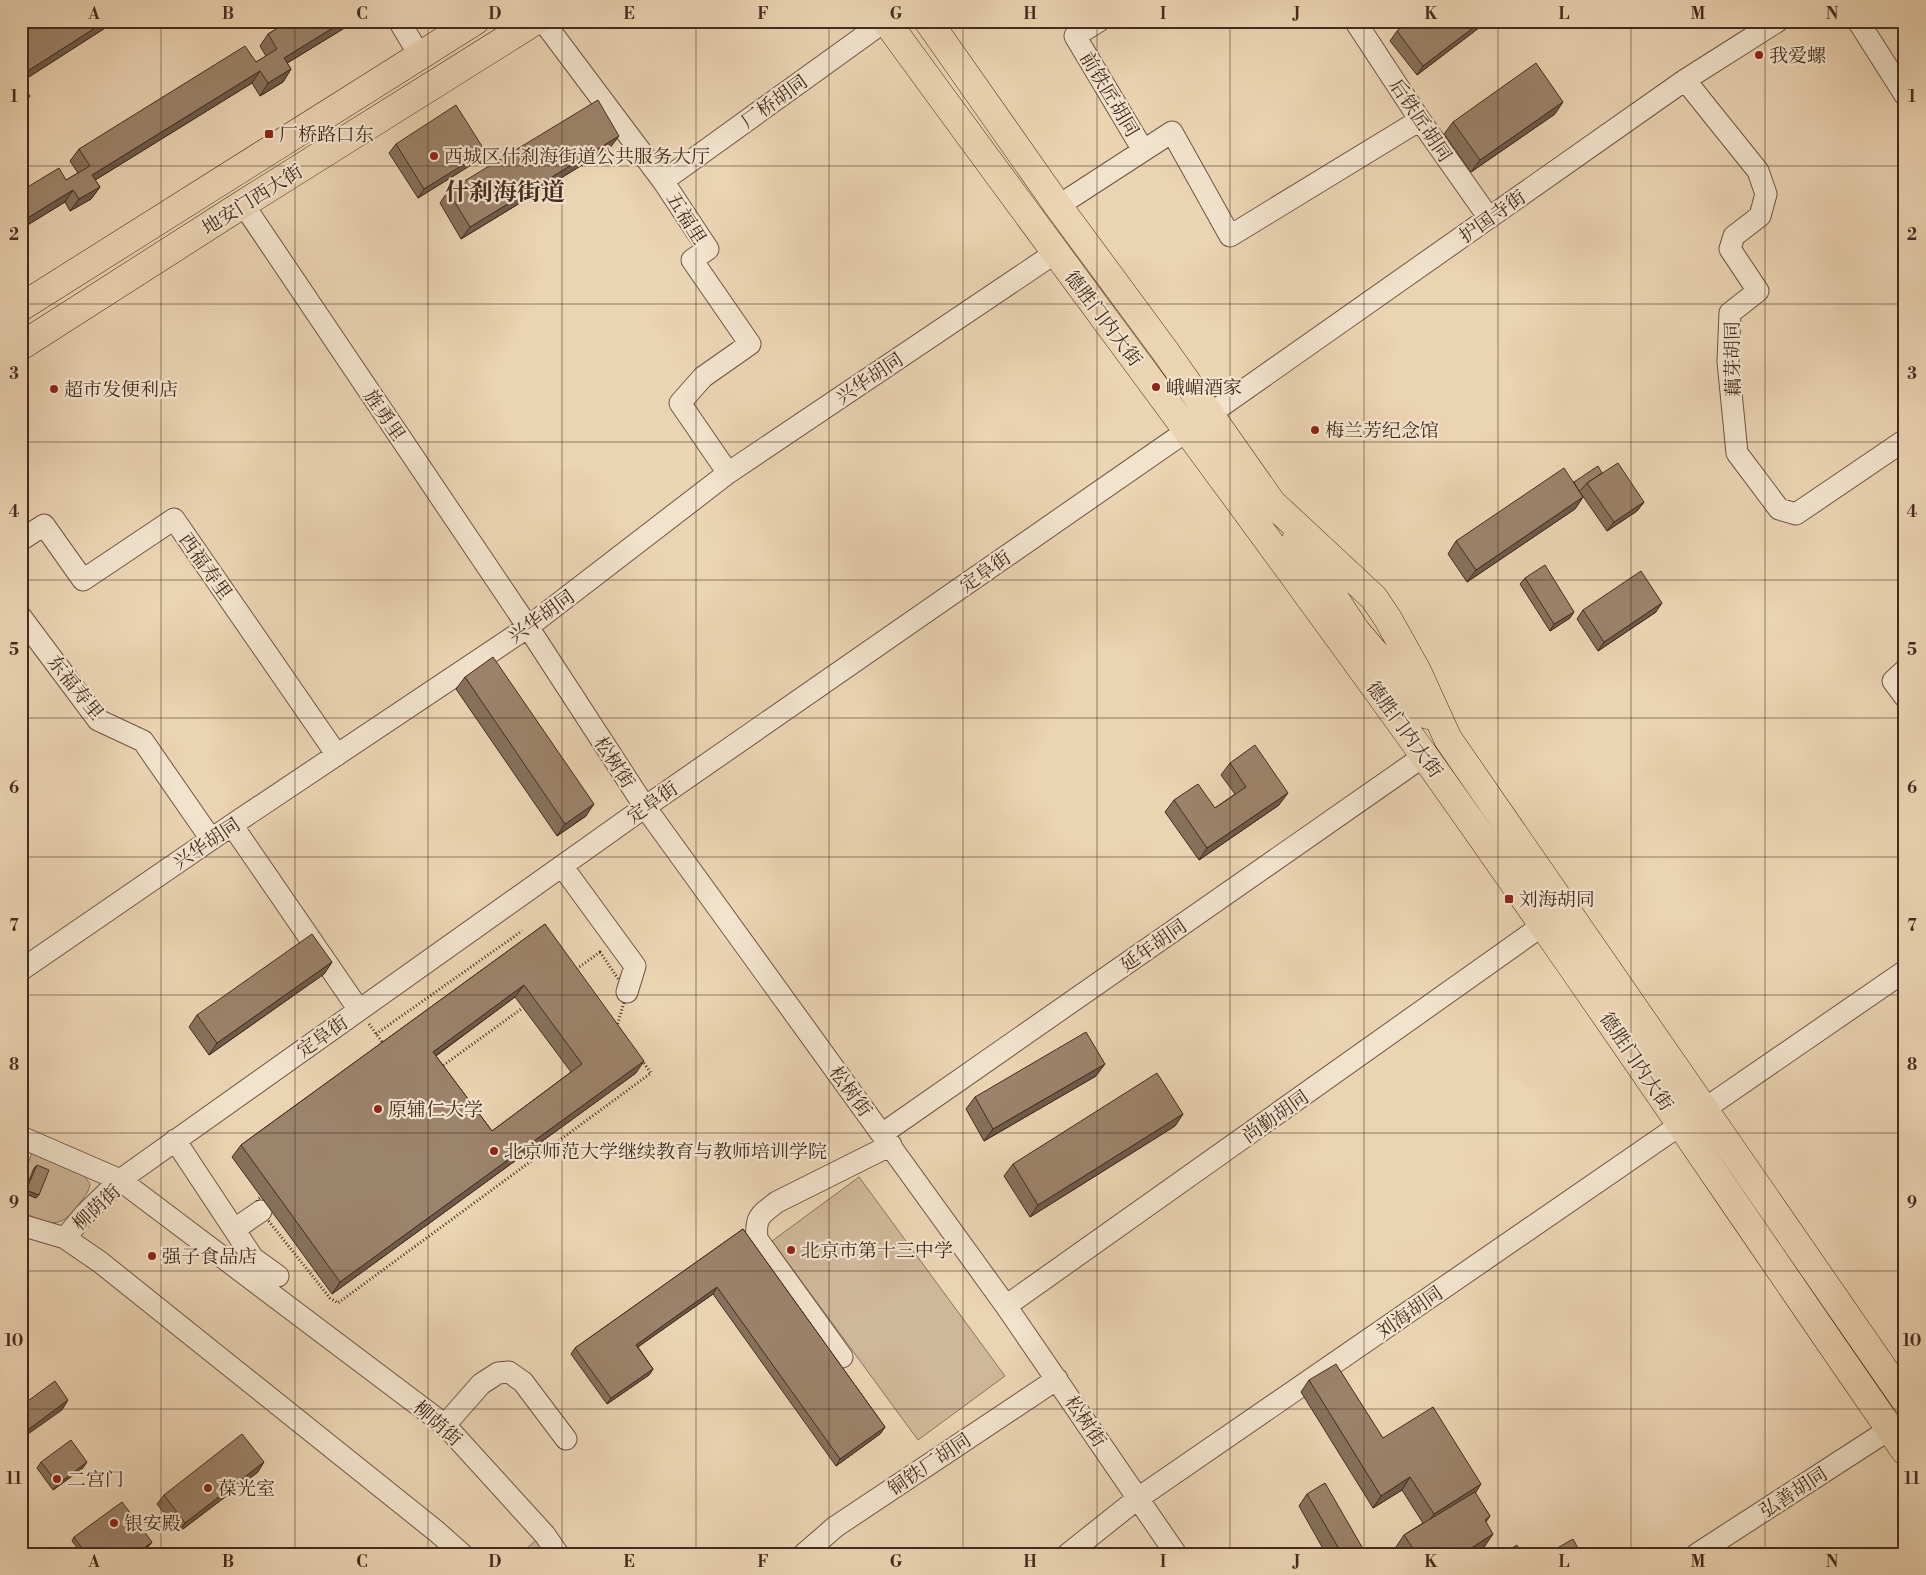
<svg xmlns="http://www.w3.org/2000/svg" width="1926" height="1575" font-family="'Libre Bodoni','Noto Serif SC',serif">
<style>
.green{fill:#cfb799;stroke:#8a715c}
.lines{fill:none;stroke-linecap:round;stroke-linejoin:round}
.minor-casing{stroke:#6f5544;stroke-width:23}
.major-casing{stroke:#462b1f;stroke-width:29}
.path{stroke:#462b1f;stroke-width:3;stroke-dasharray:1 2.5;stroke-linecap:butt}
.minor{stroke:#f2e3cd;stroke-width:21}
.major{stroke:#ebd4b2;stroke-width:28}
.wall{fill:#86715c;stroke:#462b1f;fill-rule:evenodd}
.shaded-wall{fill:#6d5c4b;stroke:#462b1f}
.building{fill:#9c836b;stroke:#462b1f;fill-rule:evenodd}
.grid{fill:none;stroke:#462b1f;stroke-width:1;stroke-opacity:0.55}
.poi-dot{fill:#8f2418;stroke:#f2e3cd;stroke-width:2}
.labels{text-anchor:middle;stroke-width:4.5;stroke-linejoin:round;paint-order:stroke}
.poi-label{font-size:19px;fill:#462b1f;stroke:#f2e3cd;text-anchor:start}
.street-label{font-size:19px;fill:#462b1f;stroke:#f2e3cd}
.district-label{font-size:24px;font-weight:bold;fill:#462b1f;stroke:#f2e3cd}
.neatline{fill:none;stroke:#462b1f;stroke-width:2}
.grid-label{font-size:16px;text-anchor:middle;font-weight:bold;fill:#462b1f}
</style>
<rect width="100%" height="100%" fill="#ebd4b2"/>
<filter id="stains"><feTurbulence type="fractalNoise" baseFrequency=".004" numOctaves="4"/><feColorMatrix values="0 0 0 0 .2 0 0 0 0 .09 0 0 0 0 .02 0 0 0 .5 -.17"/></filter>
<radialGradient id="worn" r=".72"><stop offset=".6" stop-color="#630" stop-opacity="0"/><stop offset="1" stop-color="#630" stop-opacity=".3"/></radialGradient>
<path class="green" d="M32 1152 83 1174 90 1184C89 1192 84 1197 79 1204 58 1232 51 1223 21 1212V1185Z
M859 1177 1005 1376 918 1440 772 1241Z
M538 1538 550 1554H521Z"/>
<g class="lines">
<g class="minor-casing">
<path id="minor" d="M399 21 420 56
M543 21 663 181 708 249 692 260 750 344 703 377 680 403 728 473
M1099 21 1075 36 1143 150
M1355 21 1420 120 1489 218
M1858 21 1905 95
M1685 80 1758 171 1766 194 1760 216 1734 236 1730 249 1758 291 1730 313 1728 362 1737 453 1779 509 1796 514 1905 440
M663 181 885 21
M243 204 528 627 645 807 1006 1306 1176 1554
M1058 206 1172 132 1230 236 1420 120
M1210 414 1685 80 1778 21
M21 540 44 525 83 580 174 519 337 755
M21 617 98 720 143 741 211 839
M1905 670 1893 681 1905 697
M232 825 359 1010
M562 866 635 966 627 992
M21 970 232 825 528 627 728 473 1055 253
M1703 1110 1905 971
M882 1134 1424 756
M21 1137 120 1180 445 1425 545 1535 558 1554
M175 1140 253 1258 278 1276
M21 1225 65 1238 100 1262 436 1531 462 1554
M235 1229 261 1211
M65 1238 85 1214 120 1180 645 807 1188 430
M1006 1306 1543 925
M842 1357 757 1239C755 1217 760 1215 777 1202L891 1145
M445 1425 481 1384 498 1373 509 1372 523 1382 566 1439
M804 1554 835 1527 1057 1379
M1068 1554 1137 1499 1680 1125
M1697 1554 1890 1429"/>
</g>
<g class="major-casing">
<path id="major" d="M886 21C1064 266 1247 508 1423 754 1587 984 1744 1219 1905 1451
M928 21 1058 206 1165 351 1272 503 1374 598 1388 619 1417 671 1448 739 1905 1400
M21 307 475 21
M21 346 243 204 535 21
M1296 540 1356 631 1428 715"/>
</g>
<path class="path" d="M600 952 627 992 617 1026 651 1073 338 1303 330 1298 259 1209 257 1200Z
M369 1024 385 1046
M376 1034 522 931"/>
<use href="#minor" class="minor"/>
<use href="#major" class="major"/>
</g>
<path class="wall" d="M116 21 21 82V31Z
M289 21H356L287 63 291 69 283 82 260 96 252 83 95 180 100 187 91 199 70 211 65 202 21 229V191L66 180 78 173 70 161 79 149 256 62 266 56 260 46 268 34Z
M1488 21 1417 75 1390 41 1397 31Z
M1555 114 1471 172 1444 134 1453 122Z
M396 144 485 151 479 160 418 198 389 153Z
M610 148 461 239 440 203 448 191Z
M1602 473 1644 502 1637 511 1607 531 1580 492 1583 497 1575 509 1467 582 1448 554 1456 541 1574 482Z
M1525 578 1570 618 1550 631 1520 584Z
M1583 610 1656 612 1598 651 1577 619Z
M465 677 586 816 557 836 456 689Z
M1230 763 1279 805 1199 860 1165 812 1174 800 1215 808 1235 794 1221 775Z
M545 924 636 1073 332 1294 232 1157 241 1145ZM515 997 571 1072 492 1131 436 1056Z
M332 962 324 974 209 1055 189 1027 197 1015Z
M1096 1076 984 1141 966 1109 975 1097Z
M1183 1114 1175 1126 1030 1217 1004 1176 1013 1164Z
M37 1165 39 1195 36 1198 24 1193 34 1168Z
M743 1229 885 1427 880 1434 836 1466 713 1294 638 1347 653 1369 649 1375 607 1404 571 1354 575 1348Z
M1309 1380 1383 1438 1475 1493 1490 1516 1486 1522 1485 1546 1473 1554H1400L1396 1547 1404 1535 1423 1523 1402 1490 1373 1508 1301 1392Z
M41 1462 83 1468 53 1490 37 1468Z
M258 1472 179 1532 157 1504 164 1495Z
M1307 1494 1366 1554H1326L1299 1506Z
M74 1537 150 1545 138 1554H82L72 1541Z"/>
<path class="shaded-wall" d="M106 21H116L21 82V79L26 72Z
M344 21H356L276 70 284 58Z
M1482 21H1488L1417 75 1423 66Z
M291 69 283 82 260 96 268 83Z
M260 71 252 83 84 187 92 175Z
M30 96 23 106 21 107V102Z
M1563 102 1555 114 1471 172 1480 160Z
M619 136 610 148 461 239 470 227Z
M485 151 479 160 418 198 424 189Z
M100 187 91 199 70 211 79 199Z
M73 190 65 202 21 229V222Z
M1583 497 1575 509 1467 582 1476 570Z
M1644 502 1637 511 1607 531 1614 522Z
M1662 603 1656 612 1598 651 1604 642Z
M1574 612 1570 618 1550 631 1554 624Z
M1288 793 1279 805 1199 860 1207 848Z
M594 804 586 816 557 836 565 824Z
M332 962 324 974 209 1055 217 1043Z
M524 985 515 997 424 1064 433 1052Z
M644 1061 636 1073 332 1294 340 1282Z
M1105 1064 1096 1076 984 1141 993 1129Z
M1183 1114 1175 1126 1030 1217 1038 1205Z
M26 1190 39 1195 36 1198 24 1193Z
M717 1287 713 1294 632 1351 636 1345Z
M653 1369 649 1375 607 1404 611 1398Z
M68 1400 62 1410 21 1439V1435Z
M885 1427 880 1434 836 1466 840 1459Z
M87 1462 83 1468 53 1490 58 1484Z
M264 1462 258 1472 179 1532 185 1523Z
M1410 1477 1402 1490 1373 1508 1381 1496Z
M1481 1484 1473 1497 1425 1526 1434 1514Z
M1493 1534 1485 1546 1473 1554H1462Z
M152 1542 150 1545 138 1554H136Z"/>
<path class="building" d="M37 21H106L26 72 21 64V31Z
M289 21H344L284 58 291 69 268 83 260 71 92 175 100 187 79 199 73 190 21 222V191L59 168 66 180 90 166 79 149 245 46 256 62 277 49 268 34Z
M1410 21H1482L1423 66 1397 31Z
M1536 63 1563 102 1480 160 1453 122Z
M21 84 30 96 21 102Z
M598 100 619 136 470 227 448 191Z
M456 105 485 151 424 189 396 144Z
M1618 463 1644 502 1614 522 1587 483Z
M1598 466 1602 473 1587 483 1582 489 1579 491 1574 482Z
M1564 468 1583 497 1476 570 1456 541Z
M1545 565 1574 612 1554 624 1525 578Z
M1641 571 1662 603 1604 642 1583 610Z
M493 657 594 804 565 824 465 677Z
M1255 745 1288 793 1207 848 1174 800 1198 784 1215 808 1246 787 1230 763Z
M545 924 644 1061 340 1282 241 1145ZM524 985 582 1064 492 1131 433 1052Z
M312 934 332 962 217 1043 197 1015Z
M1086 1032 1105 1064 993 1129 975 1097Z
M1157 1073 1183 1114 1038 1205 1013 1164Z
M37 1165 49 1170 39 1195 26 1190Z
M743 1229 885 1427 840 1459 717 1287 636 1345 653 1369 611 1398 575 1348Z
M1336 1364 1383 1438 1433 1407 1481 1484 1434 1514 1410 1477 1381 1496 1309 1380Z
M55 1381 68 1400 21 1435V1406Z
M242 1434 264 1462 185 1523 164 1495Z
M71 1440 87 1462 58 1484 41 1462Z
M1325 1483 1366 1554H1342L1307 1494Z
M1475 1492 1490 1516 1485 1520 1493 1534 1462 1554H1407L1414 1550 1404 1535Z
M122 1502 152 1542 136 1554H86L74 1537Z
M1573 1539 1581 1554H1547Z
M1517 1545 1522 1554H1502Z"/>
<path class="grid" d="M161 21V1554M295 21V1554M428 21V1554M562 21V1554M696 21V1554M829 21V1554M963 21V1554M1097 21V1554M1230 21V1554M1364 21V1554M1498 21V1554M1631 21V1554M1765 21V1554M21 166H1905M21 304H1905M21 442H1905M21 580H1905M21 718H1905M21 857H1905M21 995H1905M21 1133H1905M21 1271H1905M21 1409H1905"/>
<g class="poi-dot">
<circle cx="1759" cy="55" r="5"/>
<rect x="264" y="129" width="10" height="10" rx="2.5"/>
<circle cx="434" cy="156" r="5"/>
<circle cx="1156" cy="387" r="5"/>
<circle cx="54" cy="389" r="5"/>
<circle cx="1315" cy="430" r="5"/>
<rect x="1504" y="894" width="10" height="10" rx="2.5"/>
<circle cx="378" cy="1109" r="5"/>
<circle cx="494" cy="1151" r="5"/>
<circle cx="791" cy="1250" r="5"/>
<circle cx="152" cy="1256" r="5"/>
<circle cx="57" cy="1479" r="5"/>
<circle cx="208" cy="1488" r="5"/>
<circle cx="114" cy="1523" r="5"/>
</g>
<g class="labels">
<g class="poi-label">
<text x="1769" y="62">我爱螺</text>
<text x="279" y="141">厂桥路口东</text>
<text x="444" y="163">西城区什刹海街道公共服务大厅</text>
<text x="1166" y="394">峨嵋酒家</text>
<text x="64" y="396">超市发便利店</text>
<text x="1325" y="437">梅兰芳纪念馆</text>
<text x="1519" y="906">刘海胡同</text>
<text x="388" y="1116">原辅仁大学</text>
<text x="504" y="1158">北京师范大学继续教育与教师培训学院</text>
<text x="801" y="1257">北京市第十三中学</text>
<text x="162" y="1263">强子食品店</text>
<text x="67" y="1486">二宫门</text>
<text x="218" y="1495">葆光室</text>
<text x="124" y="1530">银安殿</text>
</g>
<g class="street-label">
<text transform="translate(1110 94) rotate(59)" y="7">前铁匠胡同</text>
<text transform="translate(774 101) rotate(-36)" y="7">厂桥胡同</text>
<text transform="translate(1421 120) rotate(56)" y="7">后铁匠胡同</text>
<text transform="translate(252 199) rotate(-32)" y="7">地安门西大街</text>
<text transform="translate(1492 216) rotate(-35)" y="7">护国寺街</text>
<text transform="translate(687 218) rotate(58)" y="7">五福里</text>
<text transform="translate(1104 318) rotate(53)" y="7">德胜门内大街</text>
<text transform="translate(1732 359) rotate(-91)" y="7">藕芽胡同</text>
<text transform="translate(869 378) rotate(-34)" y="7">兴华胡同</text>
<text transform="translate(385 415) rotate(56)" y="7">旌勇里</text>
<text transform="translate(206 566) rotate(55)" y="7">西福寿里</text>
<text transform="translate(985 571) rotate(-35)" y="7">定阜街</text>
<text transform="translate(541 616) rotate(-36)" y="7">兴华胡同</text>
<text transform="translate(76 687) rotate(51)" y="7">东福寿里</text>
<text transform="translate(1405 729) rotate(54)" y="7">德胜门内大街</text>
<text transform="translate(615 762) rotate(57)" y="7">松树街</text>
<text transform="translate(652 802) rotate(-35)" y="7">定阜街</text>
<text transform="translate(206 843) rotate(-34)" y="7">兴华胡同</text>
<text transform="translate(1153 945) rotate(-35)" y="7">延年胡同</text>
<text transform="translate(322 1036) rotate(-35)" y="7">定阜街</text>
<text transform="translate(1637 1061) rotate(56)" y="7">德胜门内大街</text>
<text transform="translate(851 1091) rotate(54)" y="7">松树街</text>
<text transform="translate(1275 1116) rotate(-35)" y="7">尚勤胡同</text>
<text transform="translate(96 1207) rotate(-43)" y="7">柳荫街</text>
<text transform="translate(1409 1312) rotate(-35)" y="7">刘海胡同</text>
<text transform="translate(1086 1421) rotate(56)" y="7">松树街</text>
<text transform="translate(438 1423) rotate(41)" y="7">柳荫街</text>
<text transform="translate(929 1464) rotate(-34)" y="7">铜铁厂胡同</text>
<text transform="translate(1793 1492) rotate(-33)" y="7">弘善胡同</text>
</g>
<g class="district-label">
<text x="505" y="200">什刹海街道</text>
</g>
</g>
<rect width="1926" height="1575" fill="none" stroke="#ebd4b2" stroke-width="55"/>
<rect x="28" y="28" width="1870" height="1520" class="neatline"/>
<g class="grid-label">
<text x="94" y="19">A</text>
<text x="228" y="19">B</text>
<text x="362" y="19">C</text>
<text x="495" y="19">D</text>
<text x="629" y="19">E</text>
<text x="763" y="19">F</text>
<text x="896" y="19">G</text>
<text x="1030" y="19">H</text>
<text x="1163" y="19">I</text>
<text x="1297" y="19">J</text>
<text x="1431" y="19">K</text>
<text x="1564" y="19">L</text>
<text x="1698" y="19">M</text>
<text x="1832" y="19">N</text>
<text x="14" y="102">1</text>
<text x="1912" y="102">1</text>
<text x="14" y="240">2</text>
<text x="1912" y="240">2</text>
<text x="14" y="379">3</text>
<text x="1912" y="379">3</text>
<text x="14" y="517">4</text>
<text x="1912" y="517">4</text>
<text x="14" y="655">5</text>
<text x="1912" y="655">5</text>
<text x="14" y="793">6</text>
<text x="1912" y="793">6</text>
<text x="14" y="931">7</text>
<text x="1912" y="931">7</text>
<text x="14" y="1070">8</text>
<text x="1912" y="1070">8</text>
<text x="14" y="1208">9</text>
<text x="1912" y="1208">9</text>
<text x="14" y="1346">10</text>
<text x="1912" y="1346">10</text>
<text x="14" y="1484">11</text>
<text x="1912" y="1484">11</text>
<text x="94" y="1567">A</text>
<text x="228" y="1567">B</text>
<text x="362" y="1567">C</text>
<text x="495" y="1567">D</text>
<text x="629" y="1567">E</text>
<text x="763" y="1567">F</text>
<text x="896" y="1567">G</text>
<text x="1030" y="1567">H</text>
<text x="1163" y="1567">I</text>
<text x="1297" y="1567">J</text>
<text x="1431" y="1567">K</text>
<text x="1564" y="1567">L</text>
<text x="1698" y="1567">M</text>
<text x="1832" y="1567">N</text>
</g>
<rect width="100%" height="100%" filter="url(#stains)"/>
<rect width="100%" height="100%" fill="url(#worn)"/>
</svg>
